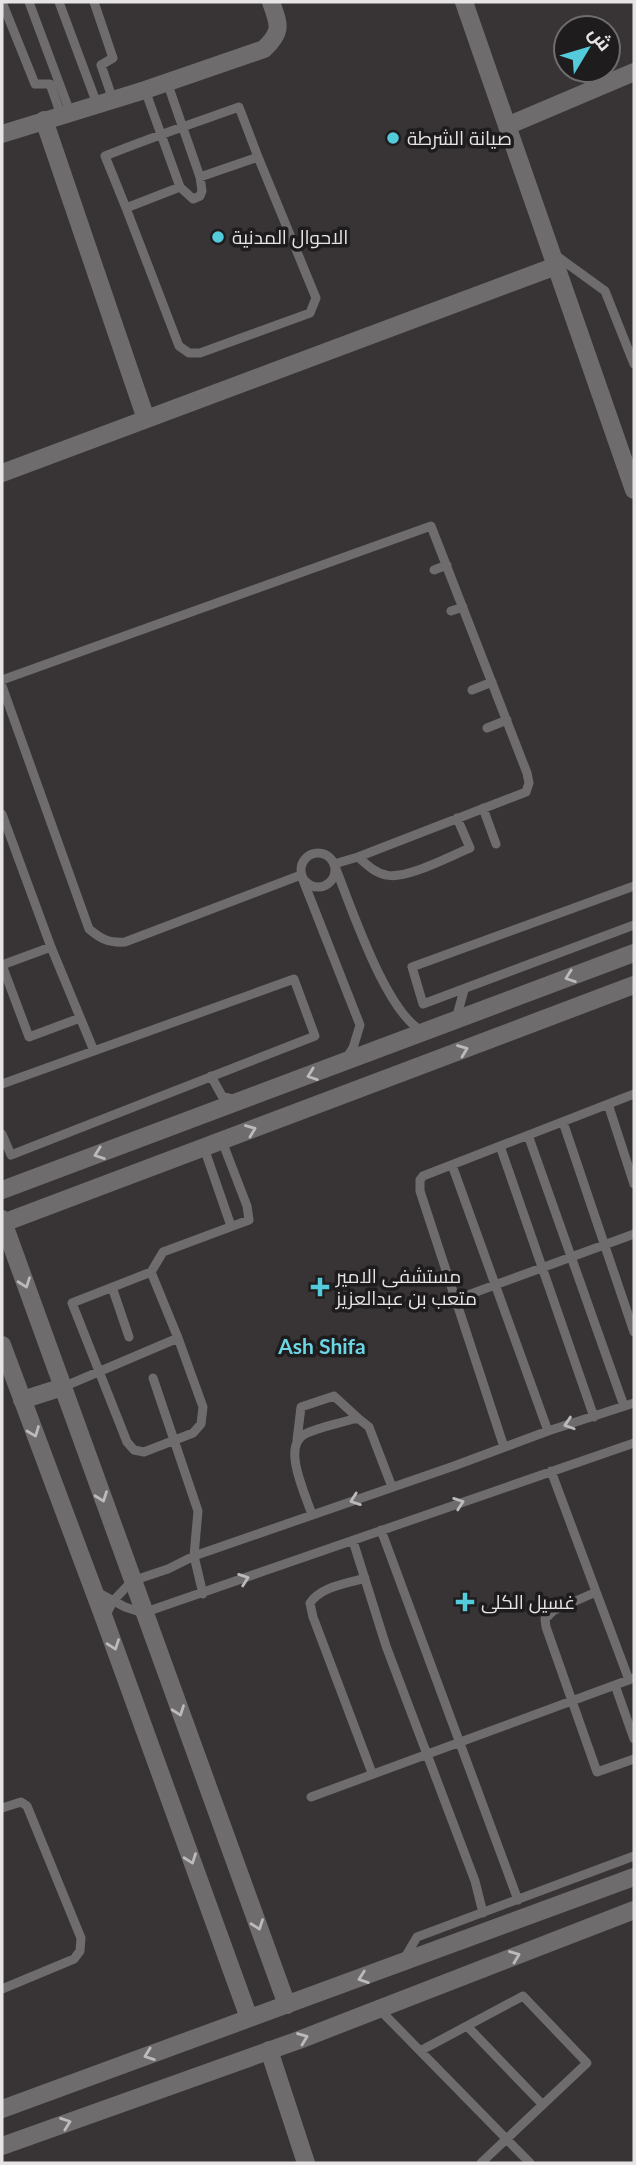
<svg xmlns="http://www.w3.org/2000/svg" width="636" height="2165" font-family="Lato,Cairo,sans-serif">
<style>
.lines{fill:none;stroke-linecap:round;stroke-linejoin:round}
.service{stroke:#6e6c6c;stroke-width:9}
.minor{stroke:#6e6c6c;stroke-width:18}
.tertiary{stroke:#6e6c6c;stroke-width:18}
.oneway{stroke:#bcbabb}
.poi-dot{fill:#53cbdb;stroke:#1e1c1d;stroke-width:2.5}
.labels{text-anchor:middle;stroke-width:7;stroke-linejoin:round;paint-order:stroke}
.poi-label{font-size:19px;fill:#e6e4e5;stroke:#1e1c1d;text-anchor:start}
.neighbourhood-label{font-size:21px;font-weight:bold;fill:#6cd6e5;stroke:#1e1c1d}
</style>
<rect width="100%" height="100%" fill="#383435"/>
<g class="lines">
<path class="service" d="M2 2 35 84H50L61 115
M29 2 70 112
M59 2 97 104
M94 2 113 58 101 65 113 100
M145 90 180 187 126 208 105 156C149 138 194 123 239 107L258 157 200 177 167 82
M180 187 193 199 200 196 202 191 200 177
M126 208 179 346 189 353H200L310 313 316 298 258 157
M554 254 605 291 634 364
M434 570 447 565
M451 611 463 607
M2 680 431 526 527 773 529 783 526 792 358 857 334 864C350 903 386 1015 424 1032
M2 686 89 929C101 939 108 943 125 942L301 875 360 1025 353 1048 347 1057
M472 690 492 682
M487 728 507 720
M483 808 496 844
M2 814 51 947 94 1051
M301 870a17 17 0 1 1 34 0a17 17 0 1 1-34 0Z
M358 857C366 864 375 873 386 875 406 880 450 856 470 848L457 818
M634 886 412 967 423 1004 634 925
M2 965 29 1037 80 1018
M2 965 51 947
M456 1019 464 990
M211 1076 222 1096 236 1100
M2 1084 294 979 315 1036 11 1155 2 1134
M608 1104 634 1184
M563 1122 634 1332
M528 1135 624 1406
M500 1146 594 1417
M204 1148 231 1226
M452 1165 548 1431
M151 1272 72 1303 127 1442 134 1450 144 1452 193 1433 201 1424 203 1407 178 1338 151 1272 163 1252 249 1220 247 1206 222 1141
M112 1287 129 1337
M457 1299 634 1234
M153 1378 198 1511 194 1556 203 1594
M63 1387 178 1338
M297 1440 301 1407 334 1396 359 1419
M504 1447 420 1191V1180L423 1176 634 1094
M551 1471 629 1680
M312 1515C306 1495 281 1446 305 1434 319 1427 337 1424 353 1419H359L369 1427 392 1487
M381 1530 518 1900
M353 1541 386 1646 475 1881 483 1913
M365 1578C346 1584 322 1586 310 1603L313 1617 372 1773
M95 1591 125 1607 143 1613 634 1443
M596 1592 553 1611 545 1619 546 1627 597 1772 634 1759
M105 1617 113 1601 132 1581 168 1569 194 1556 454 1466 548 1431 634 1403
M615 1685 634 1739
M311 1797 634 1678
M2 1808 21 1802 27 1806 81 1938 80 1951 74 1959 2 1989
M404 1959 417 1937 634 1856
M379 2009 530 2163
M467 2026 542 2104
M420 2051 523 1996 587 2063 481 2163"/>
<path class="minor" d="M464 2 634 490
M44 120 146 419
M507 126 634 72
M2 134 145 90 264 49C283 31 279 25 271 2
M2 473 556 266
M2 1190 634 953
M3 1223 634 985
M269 2050 306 2163"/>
<path class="tertiary" d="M2 1219 287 2005
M2 1345 104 1618 249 2018
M22 1400 63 1387
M2 2109 634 1877
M2 2146 299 2040 634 1910"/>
</g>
<defs><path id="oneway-chevron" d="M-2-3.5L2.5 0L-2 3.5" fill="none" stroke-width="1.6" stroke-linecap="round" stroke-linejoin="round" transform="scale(1.75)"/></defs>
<g class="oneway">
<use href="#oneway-chevron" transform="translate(570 977) rotate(160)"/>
<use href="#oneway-chevron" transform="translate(463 1050) rotate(-21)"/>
<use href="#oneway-chevron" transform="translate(312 1075) rotate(160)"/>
<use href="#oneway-chevron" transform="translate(251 1130) rotate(-21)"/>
<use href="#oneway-chevron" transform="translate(99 1154) rotate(160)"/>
<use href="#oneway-chevron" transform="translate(25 1283) rotate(70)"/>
<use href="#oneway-chevron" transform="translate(569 1424) rotate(162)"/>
<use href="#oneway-chevron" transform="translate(34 1432) rotate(69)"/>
<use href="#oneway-chevron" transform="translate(102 1497) rotate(70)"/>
<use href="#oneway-chevron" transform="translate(355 1500) rotate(160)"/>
<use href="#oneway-chevron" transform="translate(459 1503) rotate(-19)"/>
<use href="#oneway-chevron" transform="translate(244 1579) rotate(-19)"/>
<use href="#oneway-chevron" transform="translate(114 1645) rotate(70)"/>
<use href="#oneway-chevron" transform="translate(179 1711) rotate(70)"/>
<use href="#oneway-chevron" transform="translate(191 1859) rotate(70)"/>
<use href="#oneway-chevron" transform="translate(258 1925) rotate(70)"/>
<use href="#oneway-chevron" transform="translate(515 1956) rotate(-21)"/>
<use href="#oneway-chevron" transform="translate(363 1978) rotate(161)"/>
<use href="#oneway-chevron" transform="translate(303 2038) rotate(-21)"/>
<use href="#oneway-chevron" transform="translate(149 2055) rotate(160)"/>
<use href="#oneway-chevron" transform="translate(66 2123) rotate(-20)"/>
</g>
<g class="poi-dot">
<circle cx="393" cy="138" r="7"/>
<circle cx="218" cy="237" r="7"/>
<path d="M316.5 1276.5h7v7h7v7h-7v7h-7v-7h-7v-7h7z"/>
<path d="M461.5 1591.5h7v7h7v7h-7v7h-7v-7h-7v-7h7z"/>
</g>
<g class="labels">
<g class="poi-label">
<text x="407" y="145">صيانة الشرطة</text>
<text x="232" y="244">الاحوال المدنية</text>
<text x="336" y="1283">مستشفى الامير<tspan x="336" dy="22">متعب بن عبدالعزيز</tspan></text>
<text x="481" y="1609">غسيل الكلى</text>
</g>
<g class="neighbourhood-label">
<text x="322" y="1354">Ash Shifa</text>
</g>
</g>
<rect width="636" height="2165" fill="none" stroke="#e6e4e5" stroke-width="7"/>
<g transform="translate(587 49) rotate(52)"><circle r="33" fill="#1e1c1d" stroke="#6e6c6d" stroke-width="2"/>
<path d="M0-5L12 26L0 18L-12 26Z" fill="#53cbdb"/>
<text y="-10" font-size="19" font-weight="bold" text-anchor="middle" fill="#e6e4e5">ش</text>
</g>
</svg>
